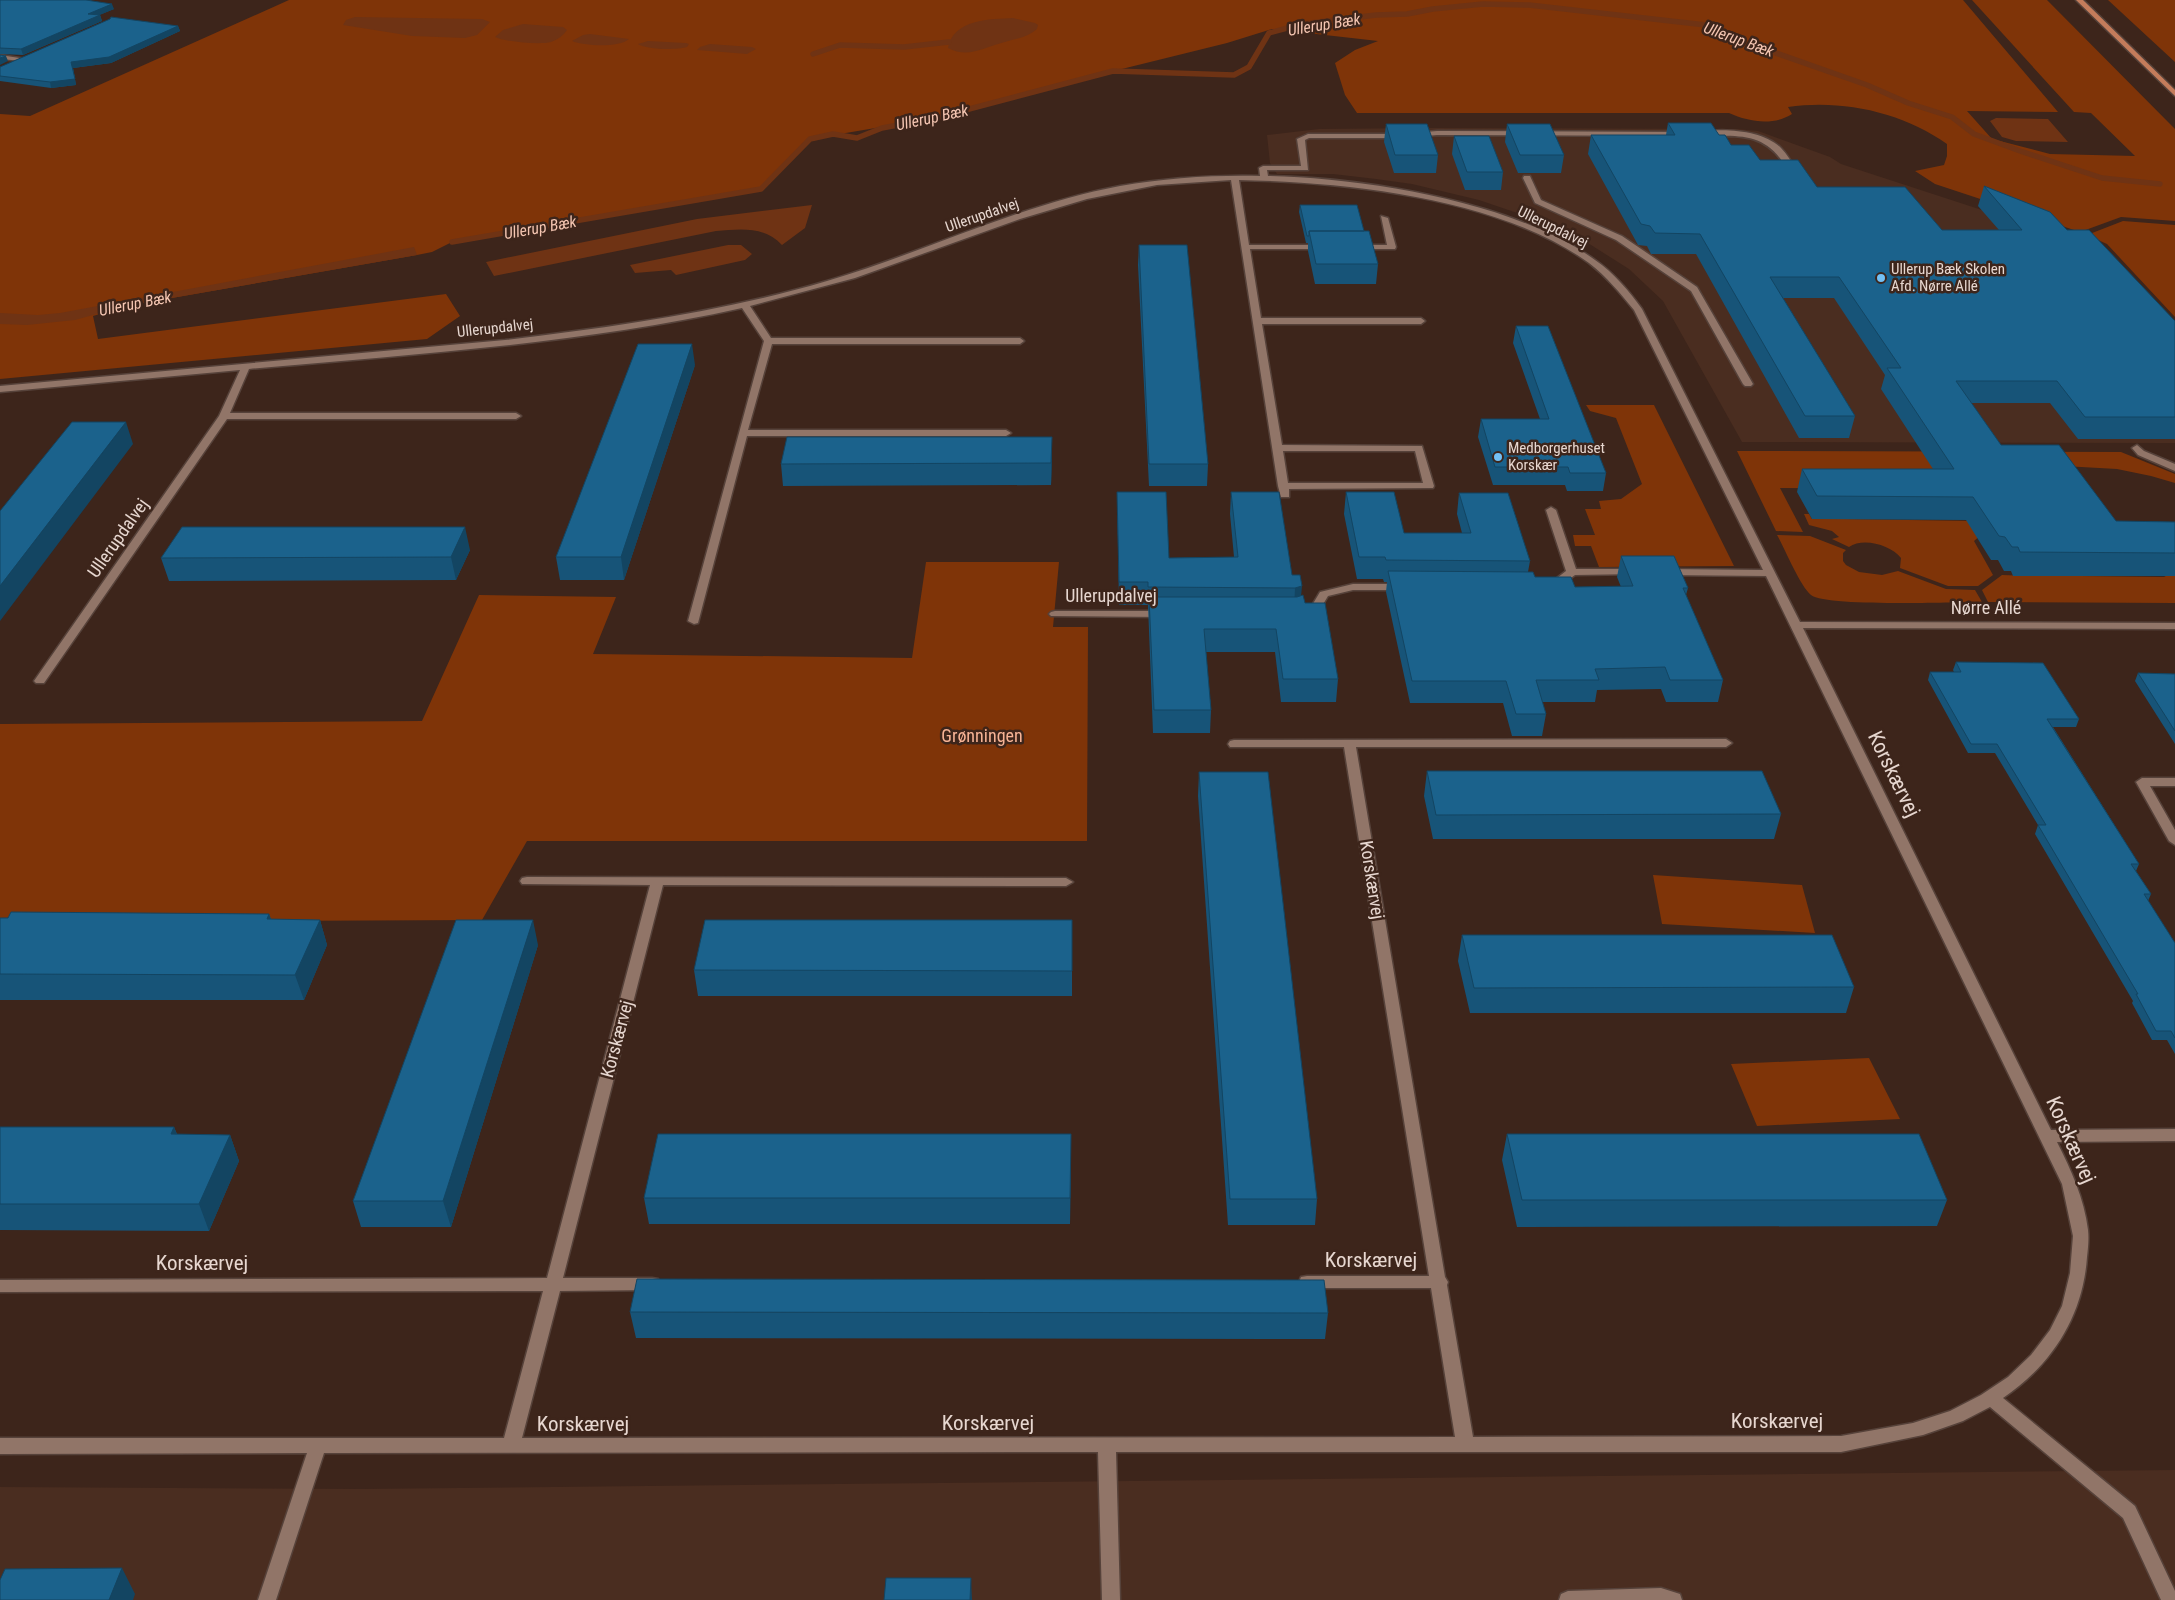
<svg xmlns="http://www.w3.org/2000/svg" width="2175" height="1600" font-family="'Roboto Condensed',sans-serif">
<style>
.built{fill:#4a2d20}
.green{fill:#7f3408}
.water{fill:#6f3314}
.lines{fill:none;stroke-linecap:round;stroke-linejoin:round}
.stream{stroke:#6f3314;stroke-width:5.5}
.minor-casing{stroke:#56423a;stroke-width:3}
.major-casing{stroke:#56423a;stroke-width:3}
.minor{fill:#917568;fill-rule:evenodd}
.major{fill:#c47c5b;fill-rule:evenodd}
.wall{fill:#175478}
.shaded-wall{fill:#134562}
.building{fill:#1b628c;stroke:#134562}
.poi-dot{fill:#73c1f5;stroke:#3d251b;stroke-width:2}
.labels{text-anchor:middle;stroke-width:5;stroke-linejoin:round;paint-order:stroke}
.far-street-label{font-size:15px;fill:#e7d7d0;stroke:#3d251b}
.far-poi-label{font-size:15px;fill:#e7d7d0;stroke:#3d251b;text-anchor:start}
.far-water-label{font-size:16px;font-style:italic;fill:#f5c6b2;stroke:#3d251b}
.street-label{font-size:18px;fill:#e7d7d0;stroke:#3d251b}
.park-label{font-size:18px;fill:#f7b395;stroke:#3d251b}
.near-street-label{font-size:21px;fill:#e7d7d0;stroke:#3d251b}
</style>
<rect width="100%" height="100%" fill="#3d251b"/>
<path class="built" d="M1431 128 1736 129 1758 131 1830 157 1841 164 1985 211 2175 334V443L1742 442 1663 301 1629 269 1580 238 1550 224 1479 200 1412 184 1376 179 1333 174H1277L1270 163 1267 135 1319 129Z
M2175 1470V1600H0V1487L362 1489Z"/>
<path class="green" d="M289 0H1963L2058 112 1967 111 1992 139 2050 154 2135 156 2091 113 2074 112 1972 0H2047L2175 129V221L2121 217 2080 232 1935 184 1915 171 1944 165 1947 156V144C1902 112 1842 99 1788 107L1792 114C1773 126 1749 122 1729 113H1357L1345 95 1335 63 1355 50 1378 41 1272 29 1227 43 1053 86 935 118 810 139 761 189 452 242 432 252 417 255 126 306 93 316 98 339 446 294 460 316 427 339 0 379V114L30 116Z
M2108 0H2175V62Z
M2123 221 2175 225V317L2107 244 2087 235Z
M1586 405H1654L1734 566 1599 567 1591 546H1575L1573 535H1595L1585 509H1601L1599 501 1621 499 1642 484 1616 418 1590 411Z
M1737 451 2121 452 2175 474V483L2151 476 2117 469 2063 466 1972 489 1780 488 1803 532 1776 531Z
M1804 514H1809L1812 519 1841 514 1844 519 1974 521 1982 534 1974 541 1993 575 1978 586H1948L1900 568 1901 558C1891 545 1863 537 1849 547L1832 539 1839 537 1832 531 1809 525Z
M1777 535 1810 536 1846 550 1843 553V561L1846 565 1859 572 1882 575 1898 571 1946 589 1975 590 1982 602C1956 602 1826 607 1811 595 1800 586 1785 549 1777 535Z
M926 562H1059L1053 627H1088L1087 841H527L482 920 0 922V724L422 721 479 595 616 597 593 654 912 658Z
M2077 571 2080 576 2164 577 2175 571V603L1988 602 1982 590 2002 575 2028 576Z
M1653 875 1802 885 1815 933 1662 924Z
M1869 1058 1900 1119 1757 1126 1731 1064Z"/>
<path class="water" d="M355 17 482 19 490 22 477 35 465 38 412 36 343 25 346 20Z
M1013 18 1035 23 1038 25 1037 29C1027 38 1017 38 1005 42 985 47 968 59 948 48 953 19 991 19 1013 18Z
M523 24 563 27 567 30C564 35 557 40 551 42 541 45 505 42 495 37L503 30Z
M590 34 629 39C619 48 584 46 572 41L583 35Z
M648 41 686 43 689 44 687 47C676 50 647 50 638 44Z
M710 44 752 47 756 49 747 54 697 50 700 47Z
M1996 118 2048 119 2068 142 2016 141 2002 137 1990 121Z
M812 205 805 228 782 245C764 226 741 229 716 231L494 276 486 262 697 219Z
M728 245H741L752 254 745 260 676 275 671 270 635 273 630 265Z
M414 247 417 255 126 306 75 320 27 325 0 324V313L38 315 60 313Z"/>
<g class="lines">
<path class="stream" d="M813 54 840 45 904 47 949 42
M452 242 761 189 810 139 833 134 857 138 882 128 935 118 1113 71 1234 75 1249 67 1269 33 1302 24 1376 15 1407 14 1433 9 1483 4 1529 5 1706 25 1733 38 1867 85 1908 103 1952 117 1974 134 2020 151 2102 178 2160 184"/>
<g class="minor-casing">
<path id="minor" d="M0 55 26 59 23 61 0 59Z
M1437 131 1686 132 1687 134 1683 136 1437 135 1403 138H1309L1305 140 1308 170H1267L1268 176C1365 178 1516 202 1595 260 1614 273 1629 291 1642 309L1800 622 2175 623V629L1803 628 2051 1130 2175 1129V1141L2057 1142C2071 1170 2084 1198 2088 1230 2089 1239 2088 1248 2087 1257 2083 1316 2052 1365 2003 1398L2135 1506 2175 1591V1600H2161L2123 1518 1990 1407 1963 1421 1923 1435 1841 1452H1116L1120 1600H1102L1098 1452 324 1453 276 1600H258L307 1453 0 1454V1438H504L543 1291 0 1292V1280L547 1278 650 885 522 884 520 881 522 878 527 877 1066 878 1073 882 1066 886 663 885 563 1278H652L658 1279 660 1284 658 1289 652 1290 560 1291 522 1438 1455 1437 1431 1288H1307L1301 1287 1299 1282 1301 1277 1307 1276H1429L1344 747H1230L1228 744 1230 741 1234 740 1726 739 1732 743 1726 747H1356L1445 1277 1448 1282 1447 1285 1473 1437 1841 1436 1913 1423 1950 1411 1981 1395 2008 1377 2031 1355 2050 1330 2062 1306 2070 1273 2073 1236 2062 1184 1766 576 1665 575 1660 572 1665 569 1763 570 1634 310C1620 293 1607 277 1589 263 1499 198 1348 182 1239 180L1249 245H1325L1329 247 1325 249H1250L1261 318H1421L1425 321 1421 324H1262L1282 445 1422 446 1434 486 1433 488 1289 489V497H1281L1278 486 1231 180 1157 185 1087 199 1020 219 855 278 750 306 771 338H1020L1024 341 1020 344H772L748 430H1006L1011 433 1006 436H747L698 623 694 624 688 621 764 341 742 308C581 344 414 354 249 369L230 413H516L521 416 516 419H227L44 683H36L34 681 219 416 240 370 0 392V386L505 340C613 327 722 312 827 281 925 252 1019 205 1120 186 1166 178 1213 175 1260 176L1259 168 1263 166H1301L1297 139 1308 134H1403ZM1283 451H1415L1423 483H1288Z
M1700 132C1724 128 1763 130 1781 148 1787 154 1791 161 1795 168L1782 171V167H1786C1765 132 1739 136 1703 136L1699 134Z
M1524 176H1530L1541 200 1622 236 1697 287 1753 384 1751 386H1745L1743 384 1691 291 1616 240 1535 203 1523 178Z
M1381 216 1388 218 1396 247 1395 249H1352L1351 247 1355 245H1387Z
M2137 445 2144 451 2175 464V471L2138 455 2132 448Z
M1551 507 1556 510 1576 569H1635L1639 570 1640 572 1639 574 1575 575 1556 589H1548L1547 587 1548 585 1566 571 1546 510Z
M1353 584H1402L1407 587 1402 590H1353L1328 596 1319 611 1307 615 1301 612 1311 607 1320 592Z
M1055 611H1165L1171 614 1165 617 1051 616 1049 614 1051 612Z
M2142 778H2175V786H2150L2175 830V845L2169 841 2136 782Z
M1661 1588 1680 1594 1682 1600H1559L1561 1594 1568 1591Z"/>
</g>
<g class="major-casing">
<path id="major" d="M2076 0H2083L2175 90V96Z"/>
</g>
<use href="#minor" class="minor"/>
<use href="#major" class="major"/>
</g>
<path class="wall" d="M0 0H90H89L114 9 99 15H100L102 21 23 55 0 54Z
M178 26 180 31 111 63 73 68 76 85 51 88 0 81V67Z
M1668 123 1719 135 1731 145 1760 160 1817 187 1942 230H1999L1978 206 1984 186 2067 230 2175 321V439H2078L2050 403H1971L2001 445 2116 521 2175 522V576H2013L2011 571H2004L1998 560H1991L1966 520 1812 519 1797 492 1802 469H1933L1881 389 1885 375 1834 298H1783L1855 416 1849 438H1799L1696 254H1651L1647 246 1638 245 1588 154 1591 135H1666Z
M1386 124 1438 155 1436 173H1394L1384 142Z
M1507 124 1564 155 1561 173H1518L1505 142Z
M1454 136 1503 172 1501 190H1465L1452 154Z
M1300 205 1364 231 1378 264 1376 284H1315L1308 251V243H1306L1299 212Z
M1139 245 1208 464 1207 486H1149L1138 265Z
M1516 326 1606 473 1603 491H1567L1565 485H1493L1478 437 1481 419H1540L1513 343Z
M695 365 624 580H560L556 557Z
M1052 459 1051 485 783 486 781 464Z
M1117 492 1169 558 1234 557 1230 514 1231 492 1292 575 1338 679 1336 702H1281L1275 652H1206L1211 710 1210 733H1153L1148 605H1119Z
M1346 492 1404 533H1462L1457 514 1459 493 1530 561 1528 572 1535 577 1575 587H1621L1617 577 1621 556 1688 588 1686 595 1723 680 1718 702H1666L1661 689 1597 690 1595 702H1542L1546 714 1542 736H1512L1503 703H1410L1386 592 1387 582H1384L1383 579H1357L1344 514Z
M470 550 456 580 169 581 161 558Z
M1956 662 2079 719 2076 727H2053L2139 864 2136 871 2151 894 2148 901 2175 943V1054L2167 1040H2152L2132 1003 2133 1001 2035 834 2038 825 1995 753H1968L1928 680 1930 672H1954L1953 670Z
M2138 673 2175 674V744L2135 681Z
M1427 771 1781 814 1774 839H1433L1424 796Z
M1199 772 1317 1199 1315 1225H1228L1198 796Z
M269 914 271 919 320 920 327 945 304 1000H0V918Z
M1072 920V996H698L694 970Z
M1462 935 1854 987 1846 1013H1470L1458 961Z
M538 945 451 1227H361L353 1201Z
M0 1127H174L177 1134 230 1135 239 1161 209 1231 0 1230Z
M1071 1134 1070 1224H649L644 1198Z
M1507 1134 1947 1200 1937 1226 1517 1227 1502 1160Z
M630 1312 1328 1313 1325 1339 636 1338Z"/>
<path class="shaded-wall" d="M112 4 114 9 90 19 88 14Z
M100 15 102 21 23 55 21 49Z
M178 26 180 31 111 63 73 68 76 85 51 88 50 82 71 62Z
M6 56 8 61 0 65V58Z
M692 344 695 365 624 580 621 557Z
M126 422 133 444 0 621V586Z
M1052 437V459L1051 485V463Z
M465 527 470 550 456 580 451 557Z
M1302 586 1300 608 1294 610 1295 588Z
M269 914 278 939 267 919Z
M320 920 327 945 304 1000 295 975Z
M533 920 538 945 451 1227 443 1201Z
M174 1127 184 1153 171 1134Z
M1071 1134V1160L1070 1224V1198Z
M230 1135 239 1161 209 1231 199 1204Z
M122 1568 135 1594 133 1600H109Z
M971 1578 972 1600H970Z"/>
<path class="building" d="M0 0H86L112 4 88 14 100 15 21 49 0 48Z
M111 17 178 26 109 57 71 62 75 79 50 82 0 76V67L110 19Z
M0 55 6 56 0 58Z
M1668 123H1711L1719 135H1725L1731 145H1749L1760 160H1798L1817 187H1905L1942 230H2022L1984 186 2050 212 2067 230H2089L2175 321V417H2085L2057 381H1956L2001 445H2059L2116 521 2175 522V553L2020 552 2018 547H2012L2005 537 1999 536 1973 497 1817 496 1802 469H1954L1887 368H1901L1839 277H1770L1855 416H1805L1700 234 1655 233 1650 226 1641 224 1591 135H1675Z
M1386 124H1427L1438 155H1395Z
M1507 124H1550L1564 155H1520Z
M1454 136H1489L1503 172H1467Z
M1300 205H1357L1364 231H1309V236H1307Z
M1309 231H1369L1378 264H1316Z
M1139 245H1187L1208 464H1149Z
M1516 326H1548L1606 473H1570L1568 467H1495L1481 419H1549Z
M638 344H692L621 557H556Z
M72 422H126L0 586V511Z
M787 437H1052L1051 463 781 464Z
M1117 492H1166L1169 558 1238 557 1231 492H1279L1292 575H1300L1302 586 1295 588 1148 587V582H1119Z
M1346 492H1394L1404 533H1471L1459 493H1508L1530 561 1386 560 1385 557H1359Z
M182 527H465L451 557 161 558Z
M1621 556H1674L1688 588H1683L1723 680H1670L1665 667 1595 669 1599 680H1536L1546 714H1516L1506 681H1412L1388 571 1533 572 1535 577H1571L1575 587 1633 586Z
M1303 595 1305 603H1325L1338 679H1283L1276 629H1204L1211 710H1154L1149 597H1297Z
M1956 662 2043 663 2079 719H2047L2139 864H2131L2151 894H2144L2175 943V1038L2171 1031H2156L2136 994H2138L2038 825H2046L1997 744H1971L1930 672H1961Z
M2138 673 2175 674V731Z
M1427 771H1762L1781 814 1436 815Z
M1199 772H1268L1317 1199H1230Z
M11 912 269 914 267 919 320 920 295 975 0 974V918H8Z
M456 920H533L443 1201H353Z
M705 920H1072V971L694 970Z
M1462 935H1832L1854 987 1474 988Z
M0 1127H174L171 1134 230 1135 199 1204H0Z
M658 1134H1071L1070 1198H644Z
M1507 1134H1919L1947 1200H1522Z
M637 1279 1324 1280 1328 1313 630 1312Z
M122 1568 109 1600H0V1580L5 1569Z
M886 1578H971L970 1600H884Z"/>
<g class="poi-dot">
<circle cx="1881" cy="278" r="5"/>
<circle cx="1498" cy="457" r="5"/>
</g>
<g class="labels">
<g class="far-street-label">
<text transform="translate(982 215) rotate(-19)" y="5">Ullerupdalvej</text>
<text transform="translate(1553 227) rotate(26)" y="5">Ullerupdalvej</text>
<text transform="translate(495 328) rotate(-6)" y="5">Ullerupdalvej</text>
</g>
<g class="far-poi-label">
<text x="1891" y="274">Ullerup Bæk Skolen<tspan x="1891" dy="17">Afd. Nørre Allé</tspan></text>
<text x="1508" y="453">Medborgerhuset<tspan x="1508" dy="17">Korskær</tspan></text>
</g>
<g class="far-water-label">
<text transform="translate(1324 24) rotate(-9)" y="6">Ullerup Bæk</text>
<text transform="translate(1739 39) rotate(20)" y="6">Ullerup Bæk</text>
<text transform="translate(932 117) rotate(-12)" y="6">Ullerup Bæk</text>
<text transform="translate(540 227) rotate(-10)" y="6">Ullerup Bæk</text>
<text transform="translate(135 303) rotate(-11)" y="6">Ullerup Bæk</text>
</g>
<g class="street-label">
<text transform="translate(118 538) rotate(-55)" y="6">Ullerupdalvej</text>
<text x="1111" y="602">Ullerupdalvej</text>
<text x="1986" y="614">Nørre Allé</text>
<text transform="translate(1372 880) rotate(81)" y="6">Korskærvej</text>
<text transform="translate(617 1039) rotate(-75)" y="6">Korskærvej</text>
</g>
<g class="park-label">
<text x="982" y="742">Grønningen</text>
</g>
<g class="near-street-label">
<text transform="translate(1894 774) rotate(64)" y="7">Korskærvej</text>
<text transform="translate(2071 1140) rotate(66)" y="7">Korskærvej</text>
<text x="1371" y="1267">Korskærvej</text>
<text x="202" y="1270">Korskærvej</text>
<text x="1777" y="1428">Korskærvej</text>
<text x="988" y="1430">Korskærvej</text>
<text x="583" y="1431">Korskærvej</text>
</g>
</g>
</svg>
